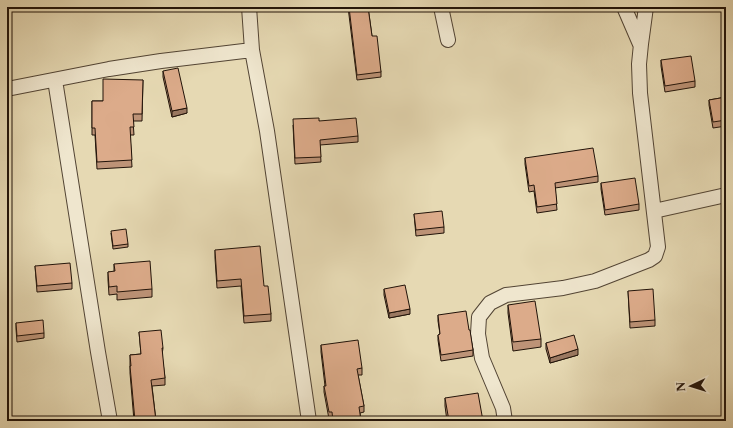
<svg xmlns="http://www.w3.org/2000/svg" width="733" height="428" font-family="'Libre Caslon Text',serif">
<style>
.lines{fill:none;stroke-linecap:round;stroke-linejoin:round}
.street-casing{stroke:#524434;stroke-width:16}
.street{stroke:#efe6ce;stroke-width:14}
.wall{fill:#bd9377;stroke:#211309}
.shaded-wall{fill:#9a7861;stroke:#211309}
.building{fill:#dcab8a;stroke:#211309}
</style>
<rect width="100%" height="100%" fill="#e6d9b3"/>
<filter id="stains"><feTurbulence type="fractalNoise" baseFrequency=".005" numOctaves="4"/><feColorMatrix values="0 0 0 0 .2 0 0 0 0 .09 0 0 0 0 .02 0 0 0 .5 -.17"/></filter>
<radialGradient id="worn" r=".72"><stop offset=".6" stop-color="#630" stop-opacity="0"/><stop offset="1" stop-color="#630" stop-opacity=".3"/></radialGradient>
<g class="lines">
<g class="street-casing">
<path id="street" d="M249 7 252 50 267 131 309 421
M441 7 448 40
M624 7 640 44
M55 80 98 352 110 421
M7 89 109 69 161 61 252 50
M654 211 726 195
M505 421 503 408 482 358 478 334 479 317 490 303 506 295 563 288 595 281 649 260 655 256 658 247 640 93 639 64 641 44 646 7"/>
</g>
<use href="#street" class="street"/>
</g>
<path class="wall" d="M348 7H368L372 36 381 72V77L357 80Z
M661 60 695 81V87L665 92 661 66Z
M163 71 187 113 172 117 163 77Z
M143 80 142 121H133L134 135H130L132 167 97 169 95 135H92V101H103Z
M726 97V126L713 128 709 105V100Z
M319 121 358 136V142L320 145 321 162 295 164 293 125Z
M525 158 598 176V182L555 188 557 210 537 213 534 191 529 192 525 164Z
M601 183 639 204V210L605 215 601 189Z
M414 214 444 227V233L416 236Z
M111 233 128 244V247L113 249Z
M215 250 264 286 271 314V321L244 323 241 286 217 288 215 258Z
M114 264 152 289V297L117 300V294L109 295 108 280V272H114Z
M35 266 72 283V289L37 292Z
M384 289 410 314 389 318 384 295Z
M628 291 655 320V326L630 328Z
M508 305 541 339V347L513 351 508 313Z
M438 315 469 330 473 350V356L441 361 438 340V335L440 334 438 321Z
M16 323 44 333V338L17 342 16 329Z
M139 332 163 348 162 355 165 378V385L152 386 156 421H134L130 373V355L141 354Z
M546 343 578 355 550 363 546 349Z
M321 345 362 368V375H358L364 406V412L360 413 361 421H332V418L329 419 324 392V386H325L321 352Z
M445 398 483 421H447L445 406Z"/>
<path class="shaded-wall" d="M187 108V113L172 117V111Z
M410 309V314L389 318V313Z
M578 349V355L550 363V358Z"/>
<path class="building" d="M349 7H368L372 36H377L381 72 357 75Z
M691 56 695 81 665 86 661 60Z
M178 68 187 108 172 111 163 71Z
M103 79 143 80 142 114H133L134 127H130L132 160 97 162 95 128H92V101H103Z
M726 97V120L713 122 709 100Z
M319 118V121L356 118 358 136 320 140 321 157 295 158 293 119Z
M593 148 598 176 555 183 557 204 537 207 534 185 529 186 525 158Z
M635 178 639 204 605 210 601 183Z
M442 211 444 227 416 230 414 214Z
M126 229 128 244 113 246 111 231Z
M260 246 264 286H268L271 314 244 316 241 279 217 281 215 250Z
M150 261 152 289 117 292V286L109 287 108 272 115 271 114 264Z
M70 263 72 283 37 286 35 266Z
M405 285 410 309 389 313 384 289Z
M653 289 655 320 630 322 628 291Z
M535 301 541 339 513 342 508 305Z
M466 311 469 330H470L473 350 441 355 438 335 440 334 438 315Z
M43 320 44 333 17 336 16 323Z
M161 330 163 348H162L165 378 151 380 156 421H135L130 366H131L130 355 141 354 139 332Z
M574 335 578 349 550 358 546 343Z
M358 340 362 368 357 369 364 406 359 407 361 421H333L332 412H329L324 386H326L321 345Z
M478 393 483 421H449L445 398Z"/>
<rect width="733" height="428" fill="none" stroke="#e6d9b3" stroke-width="24"/>
<rect x="8" y="8" width="717" height="412" fill="none" stroke="#211309" stroke-width="2"/>
<rect x="12" y="12" width="709" height="404" fill="none" stroke="#211309"/>
<g transform="translate(691 386) rotate(266)" stroke="#efe6ce" stroke-width="3" paint-order="stroke">
<path d="M0-3L7 15L0 10L-7 15Z" fill="#211309"/>
<text y="-6" font-size="11" font-weight="bold" text-anchor="middle" fill="#211309">N</text>
</g>
<rect width="100%" height="100%" filter="url(#stains)"/>
<rect width="100%" height="100%" fill="url(#worn)"/>
</svg>
